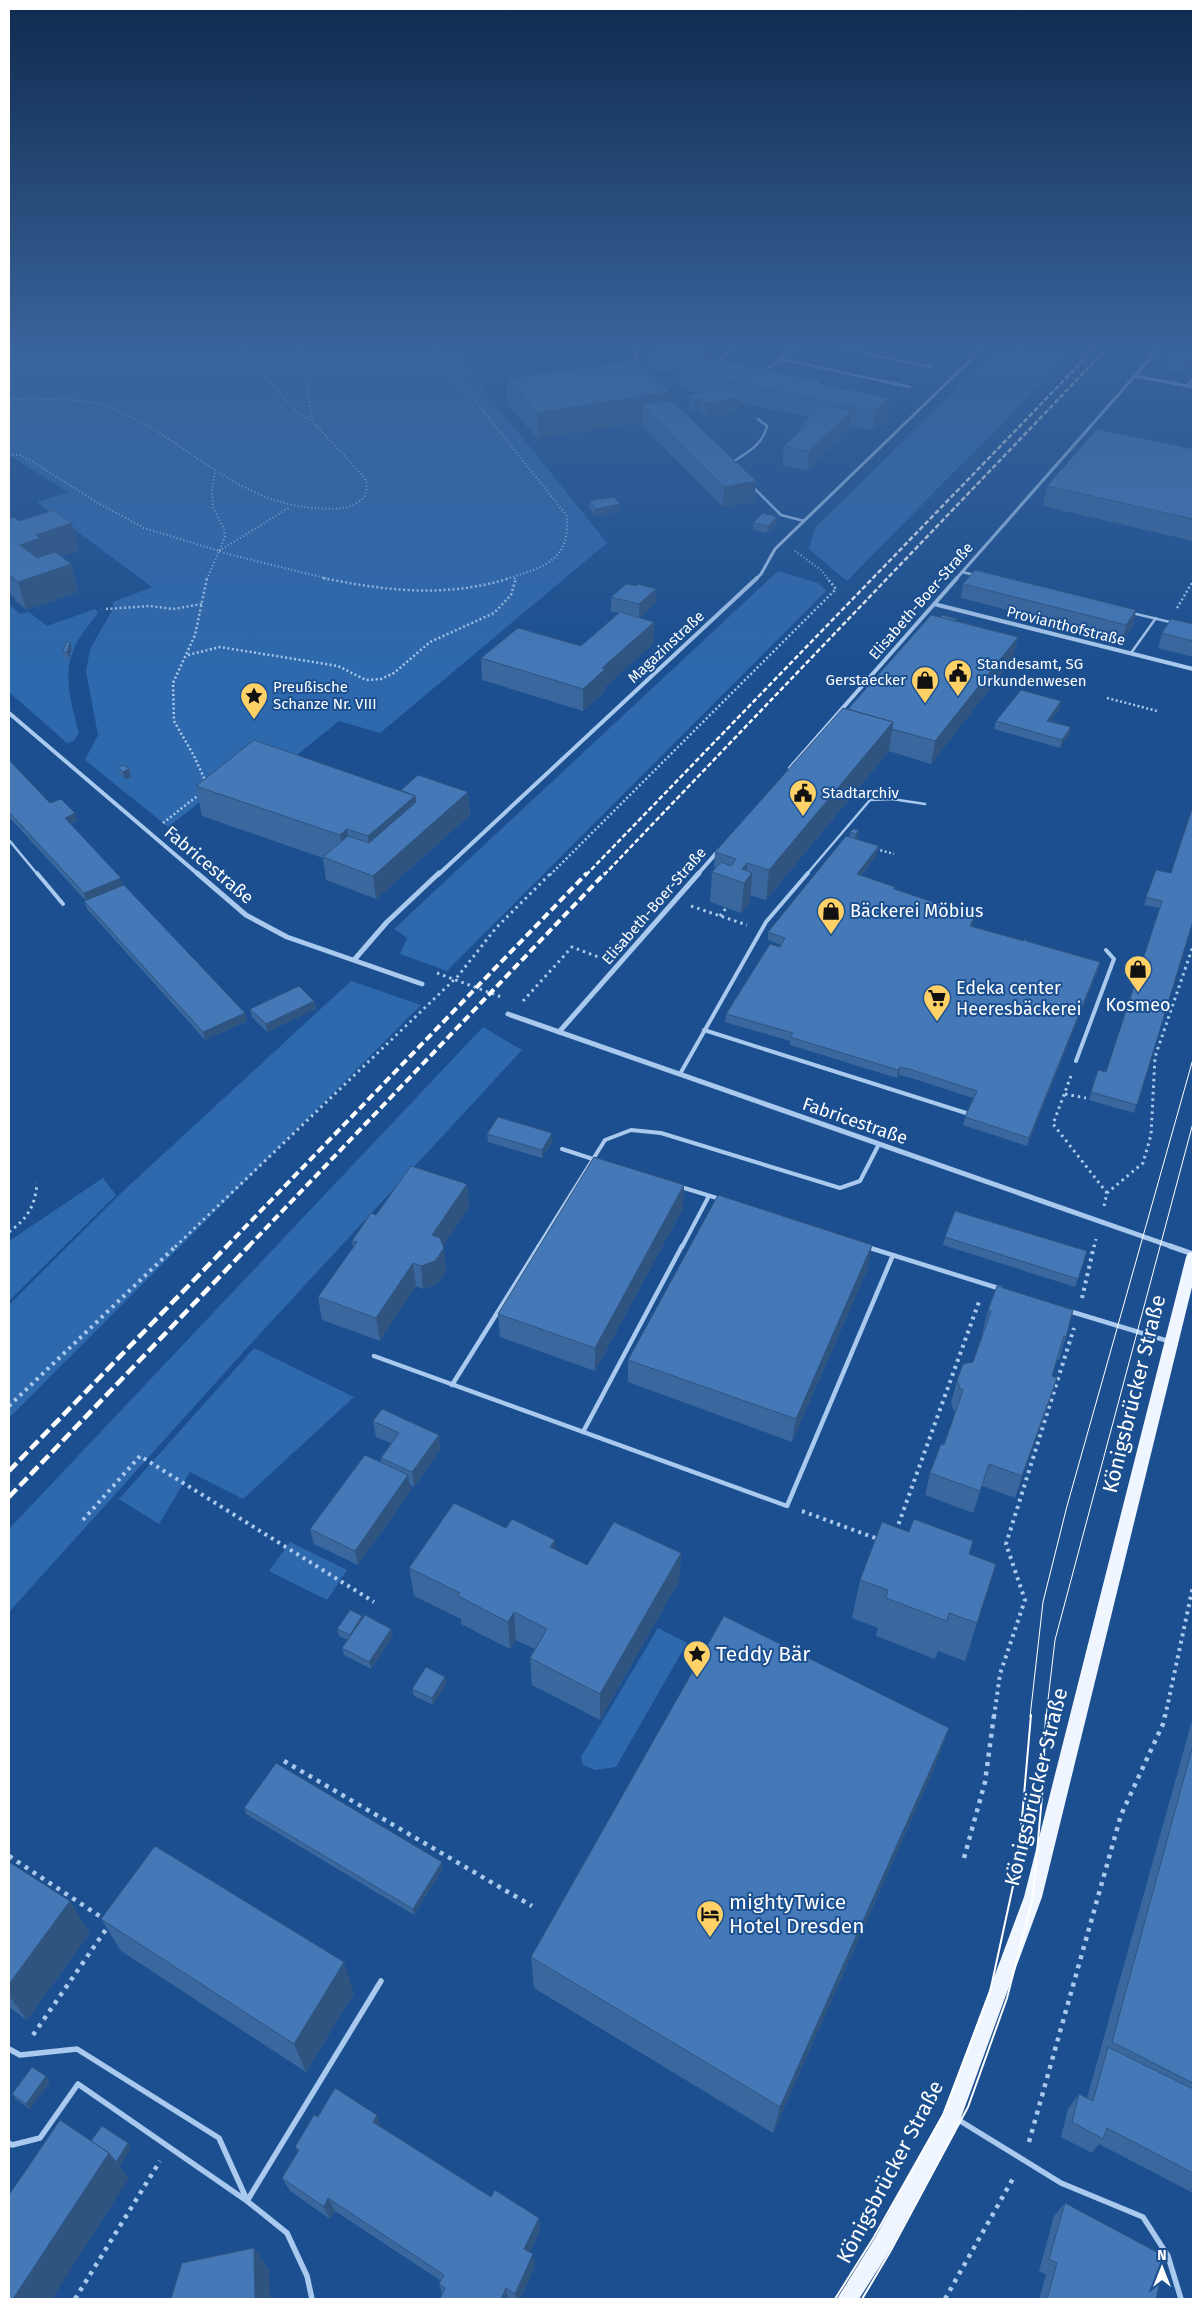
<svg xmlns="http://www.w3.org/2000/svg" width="1202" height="2308" font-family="'Fira Sans',sans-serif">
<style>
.green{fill:#2e69ad}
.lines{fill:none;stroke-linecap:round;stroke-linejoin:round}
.path-far4{stroke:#a9c9ee;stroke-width:2;stroke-dasharray:1 2.5;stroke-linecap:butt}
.path-far3{stroke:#a9c9ee;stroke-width:2.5;stroke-dasharray:2 2.5;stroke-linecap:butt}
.path-far2{stroke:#a9c9ee;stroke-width:3;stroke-dasharray:2.5 4;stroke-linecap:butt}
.path-far1{stroke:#a9c9ee;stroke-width:4;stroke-dasharray:3 4.5;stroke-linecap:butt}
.path{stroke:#a9c9ee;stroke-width:4.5;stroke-dasharray:4 5.5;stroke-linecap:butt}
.service-far3{stroke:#a9c9ee;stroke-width:2.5}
.service-far2{stroke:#a9c9ee;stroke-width:4}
.service-far1{stroke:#a9c9ee;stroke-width:4.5}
.service{stroke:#a9c9ee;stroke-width:5.5}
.minor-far3{stroke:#a9c9ee;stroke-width:3}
.minor-far2{stroke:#a9c9ee;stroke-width:4}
.minor-far1{stroke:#a9c9ee;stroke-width:5}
.minor{stroke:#a9c9ee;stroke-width:5.5}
.primary{fill:#f0f6ff;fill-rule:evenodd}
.tram-far1{stroke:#fff;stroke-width:1}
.tram{stroke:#fff;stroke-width:2}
.rail-far2{stroke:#fff;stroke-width:2.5;stroke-dasharray:5 2.5;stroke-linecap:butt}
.rail-far1{stroke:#fff;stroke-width:4;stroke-dasharray:8 4;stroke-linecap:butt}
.rail{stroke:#fff;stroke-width:4.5;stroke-dasharray:11 4.5;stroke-linecap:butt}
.wall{fill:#3a679d}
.shaded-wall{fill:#305480}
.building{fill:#4478b7;stroke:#305480}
.labels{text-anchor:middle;stroke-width:4;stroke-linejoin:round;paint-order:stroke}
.far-street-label{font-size:15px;fill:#fff;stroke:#1b4f8f}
.far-poi-label{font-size:15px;fill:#fff;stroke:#1b4f8f;text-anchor:start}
.street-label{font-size:18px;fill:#fff;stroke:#1b4f8f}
.poi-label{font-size:18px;fill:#fff;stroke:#1b4f8f;text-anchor:start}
.near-street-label{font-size:21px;fill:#fff;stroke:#1b4f8f}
.near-poi-label{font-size:21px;fill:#fff;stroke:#1b4f8f;text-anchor:start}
</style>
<rect width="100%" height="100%" fill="#1b4f8f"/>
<path class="green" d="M9 344H457L482 387 607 543 380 733 339 721 282 767 254 760 168 827 85 760 98 735 86 671 90 649 113 609V602L152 587 37 502 68 492 12 457H9Z
M1002 344H1080L847 581 809 549 815 528Z
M778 571 818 583 826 591 447 971 400 954 407 938 394 929Z
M9 605 20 614 29 612 47 626 95 609 98 613C90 624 79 636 74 649 62 675 72 707 79 733L74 741 67 743 9 692Z
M351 981 421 1005 9 1418V1305L121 1193Z
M483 1027 522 1050 257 1337 9 1612V1529Z
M103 1178 116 1195 9 1301V1241Z
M254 1348 354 1397 243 1499 190 1472 159 1524 119 1499Z
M290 1542 347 1570 327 1600 269 1571Z
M658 1628 687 1643 616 1767 595 1770 583 1765 581 1757Z"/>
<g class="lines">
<path class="path-far4" d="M235 344 297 412 311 421
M433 344 443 360 567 516C570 561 544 567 506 579
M9 399C42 400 79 396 111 408 183 435 234 504 316 508 328 509 341 510 353 505 366 499 369 491 365 478L312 421 301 344
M9 455H19L30 460 98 503 144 528 232 555 329 579
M219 551 290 507
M795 551 821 570 828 579
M207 579 225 537 224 529 213 507 212 492 215 471
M515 579 516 576"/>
<path class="path-far3" d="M323 578C386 591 448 598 510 578
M1177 608 1193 581
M106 609 150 606 173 609 202 604
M188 655 220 647 338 666 366 680 381 679 394 673 430 642 494 613 511 595 516 578
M1107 698 1157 711
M203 783 204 778 194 756 174 721 173 683 195 635 207 578
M163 823 201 793
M876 849 894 854
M550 875 836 589 827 578"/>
<path class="path-far2" d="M691 906 747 925
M720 916 726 908
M437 973 504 998
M523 1001 572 947 601 958
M1071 1076 1053 1124 1107 1193
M1065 1094 1086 1098
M1104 1206 1107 1193 1143 1163 1151 1135 1155 1057 1193 946
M9 1232C28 1218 35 1206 37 1183
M175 1247 458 976 496 928 551 873
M1094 1247 1096 1239"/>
<path class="path-far1" d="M1082 1298 1094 1246
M9 1406 176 1246
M802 1511 878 1539
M83 1520 140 1456 374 1602
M896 1531 980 1299
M994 1717 1000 1674 1025 1600 1006 1544 1074 1328
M1165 1717 1193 1586"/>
<path class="path" d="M284 1761 532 1906
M9 1856 104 1919
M964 1858 985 1782 994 1715
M33 2035 109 1925
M1029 2142 1121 1815 1163 1724 1165 1715
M75 2299 160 2161
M945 2299 1015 2175"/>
<path class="service-far3" d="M819 344 931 367
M970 344 984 347
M635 348 636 366
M692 350 700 344
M780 359 910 387
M716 363 740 344
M762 373 800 344
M1187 386 1193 379
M731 463C746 453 763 445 767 426L758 419
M753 487 781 515 804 521
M962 572 975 575
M1132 613 1174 623
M1131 653 1156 618
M9 840 38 875
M806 875 870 800 892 799 925 804"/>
<path class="service-far2" d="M37 873 63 904
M704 1030 966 1113
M1076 1061 1114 959 1106 950
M680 1074 766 922 808 873
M562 1149 596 1160
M681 1187 720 1199
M538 1247 605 1140 631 1130 661 1133 840 1188 860 1181 879 1144
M682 1247 709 1196"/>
<path class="service-far1" d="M867 1247 1001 1289
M1069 1311 1168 1341
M374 1356 787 1506 893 1255
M452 1385 539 1246
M583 1432 682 1246"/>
<path class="service" d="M9 2049 20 2055 77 2049 219 2138 247 2200
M957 2119 1061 2183 1143 2217 1168 2256 1181 2299
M9 2143 12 2145 40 2138 78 2084 247 2201 287 2233 307 2276 312 2299
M247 2201 381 1981"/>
<path class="minor-far3" d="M1134 376 1193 387
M756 579 761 574 775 549 987 344
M956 579 1163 344"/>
<path class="minor-far2" d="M934 604 1193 669
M9 713 199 875
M790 768 957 578
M438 875 757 578
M697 875 719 850"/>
<path class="minor-far1" d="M197 873 246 915 287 937 422 984
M354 960 387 922 439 873
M508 1014 1173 1247
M559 1032 699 873"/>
<path class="minor" d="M1170 1246 1193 1254"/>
<path class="primary" d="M1193 1252V1283L1042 1897 959 2123 889 2252 859 2299H837L875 2238 944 2111 1024 1897 1186 1257 1188 1253Z"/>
<path class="tram-far1" d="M1030 1717 1043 1602 1067 1506 1193 1059
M1046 1717 1055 1640 1193 1123"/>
<path class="tram" d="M835 2299 874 2237 943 2115 990 1992 1013 1886 1020 1841 1031 1715
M862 2299 890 2252 968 2107 1007 1998 1033 1897 1042 1796 1046 1715"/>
<path class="rail-far2" d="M586 875 1099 344
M604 875 1111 344"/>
<path class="rail-far1" d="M226 1247 587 873
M248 1247 605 873"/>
<path class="rail" d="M9 1471 227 1246
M9 1497 249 1246"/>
</g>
<path class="wall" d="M645 344 822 385 889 398 887 418 873 430 850 426 849 430 807 471 782 465 784 446 801 430V425L810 417 741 403 740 411 706 416 701 412 694 413 689 408V395L698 393 679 389V375L644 368Z
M875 344H960L959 347 948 358Z
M1167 344H1193V367L1188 374 1161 369Z
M506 379 669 392V401L756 481 754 502 723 507 642 425V422L538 439 507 404Z
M1193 449V541L1043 506 1047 486Z
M589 501 620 504V511L595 516 589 508Z
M9 519 20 521 72 523 79 550 61 556 71 564 78 592 26 610 15 600 14 597 9 593Z
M753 523 777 524 767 533 753 530Z
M963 584 1136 610 1133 625 1123 639 961 598Z
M636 586 656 589V603L640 618 654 622V643L605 687V691L583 711 482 680 481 658 581 646 619 613 611 611V597Z
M957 621 1018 637 1013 659 931 764 889 751 766 900 750 895V903L741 913 710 902 712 872 714 870 715 852 848 709Z
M1193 624V657L1158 648 1162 633Z
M70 642 72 649 69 659H65L63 652Z
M1060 709 1051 721 1071 727 1069 735 1060 748 994 729 996 721Z
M9 760 50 803 77 821 70 824 123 886 247 1021 205 1040 87 909 84 901H86L9 817Z
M118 767 131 777 125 779 120 775Z
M196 786 468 792 470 815 376 899 326 880 323 858 202 816Z
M859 830 858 838 857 840 877 854 861 876 973 924 972 927 1100 962 1098 970 1027 1146 963 1125 965 1117 973 1098 908 1077 899 1075 897 1078 790 1045V1041L725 1022 726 1014 781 945 768 940V932L849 837 850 832Z
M1156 870 1193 921 1134 1113 1089 1100 1098 1070 1106 1072 1160 908 1144 905Z
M314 1001 316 1009 267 1032 252 1017 250 1009Z
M487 1134 553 1141 542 1158 488 1142Z
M467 1184 469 1208 443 1246 446 1271 437 1284 423 1289 416 1286 380 1341 322 1320 318 1297 353 1248 352 1241 376 1215Z
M683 1208 595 1371 500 1337 498 1314Z
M945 1237 1087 1251 1075 1287 943 1245Z
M868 1268 792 1442 628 1382V1360Z
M988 1310 1066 1337 1059 1360 1057 1359 1052 1376 1057 1378 1015 1498 982 1486 973 1513 925 1495 930 1473 944 1445 956 1412 954 1411 951 1403 957 1380 973 1362 983 1334 982 1333Z
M373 1421 439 1435 440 1450 414 1487 410 1485 411 1490 358 1565 314 1544 310 1529 381 1462V1458L391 1443 376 1437Z
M506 1528 587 1565 681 1553 679 1581 600 1720 532 1685 530 1658 535 1649 516 1640 510 1649 461 1624V1619L414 1596 409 1568Z
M969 1554 977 1623 965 1661 938 1651 935 1659 876 1636 878 1628 852 1618 860 1580Z
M362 1616 363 1618 391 1629 393 1636 371 1669 344 1655 342 1648 348 1640 339 1636 337 1629Z
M445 1677 446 1684 433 1705 414 1696 412 1689Z
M1193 1717V2193L1099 2144 1092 2153 1061 2137 1068 2109 1079 2094 1087 2098Z
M949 1728 936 1764 773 2133 534 1988 531 1957Z
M244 1808 442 1862 443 1868 414 1915 246 1814Z
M9 1862 90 1933 27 2020 9 2007Z
M101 1919 354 1993 306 2072 121 1951Z
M50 2082 30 2109 16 2099 12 2094Z
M318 2117 381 2127 491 2197 539 2218 540 2230 530 2252 535 2266 520 2299H440L442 2294 439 2284 441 2281 335 2211 330 2219 290 2191 282 2178 298 2152 295 2147Z
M1065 2203 1156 2299H1039L1046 2275 1039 2271 1054 2216Z"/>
<path class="shaded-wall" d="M950 344H960L959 347 948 358Z
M708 350 707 368 698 375 699 356Z
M1193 351V367L1188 374Z
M669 392 668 418 642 405V422L538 439 537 413Z
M741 398 740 411 706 416V403Z
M889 398 887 418 873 430 875 411Z
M701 399V412L694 413V400Z
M852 411 849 430 807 471 809 451Z
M756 481 754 502 723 507 724 487Z
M620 504V511L595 516V509Z
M777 517V524L767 533 768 526Z
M72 523 79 550 46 561 47 565 20 545 36 535Z
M71 564 78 592 26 610 18 582Z
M656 589V603L639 619V604Z
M1136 610 1133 625 1123 639 1126 625Z
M654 622V643L605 687V691L583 711V689L602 668Z
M1018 637 1013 659 931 764 935 741Z
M70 642 72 649 69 659 67 652Z
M1061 701 1060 709 1046 728 1047 721Z
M893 722 889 751 766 900 769 870Z
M1071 727 1069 735 1060 748 1062 740Z
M129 769 131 777 125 779 123 772Z
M468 792 470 815 376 899 373 876Z
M415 796 418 825 371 866 368 836Z
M75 813 77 821 67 825 65 818Z
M347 829 351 859 344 865 340 835Z
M859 830 858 838 855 842 856 834Z
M879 846 877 854 856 882 857 874Z
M747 863 746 880 752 873 750 903 741 913 744 883 742 869Z
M121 878 123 886 86 901 84 893Z
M975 916 973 924 968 934 970 926Z
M1100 962 1098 970 1027 1146 1029 1138Z
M314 1001 316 1009 267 1032 266 1024Z
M245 1013 247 1021 205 1040 203 1032Z
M900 1067 899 1075 897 1078 898 1070Z
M552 1133 553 1141 542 1158V1150Z
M467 1184 469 1208 435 1258 432 1235Z
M684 1185 683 1208 595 1371V1348Z
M872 1245 868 1268 792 1442 796 1419Z
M444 1248 446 1271 437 1284 423 1289 421 1266Z
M413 1263 416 1286 380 1341 376 1318Z
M1057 1378 1050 1400 1015 1498 1022 1476Z
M439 1435 440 1450 414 1487 412 1472Z
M408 1475 411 1490 358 1565 355 1551Z
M555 1540 556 1568 550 1547Z
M681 1553 679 1581 600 1720V1694Z
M514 1612 516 1640 510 1649 508 1622Z
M362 1616 364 1623 351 1642 350 1635Z
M391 1629 393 1636 371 1669 369 1662Z
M445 1677 446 1684 433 1705 432 1698Z
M949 1728 936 1764 773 2133 780 2107Z
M442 1862 443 1868 414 1915 413 1909Z
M70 1901 90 1933 27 2020 9 1996V1984Z
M344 1962 354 1993 306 2072 294 2044Z
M46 2076 50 2082 30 2109 26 2104Z
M377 2115 382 2129 373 2122Z
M128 2143 131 2148 120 2166 129 2178 52 2299H13L109 2153Z
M328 2198 335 2211 330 2219 324 2207Z
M539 2218 540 2230 526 2261 524 2249Z
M254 2248 269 2270 270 2299H255Z
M533 2254 535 2266 520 2299H516L515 2294Z
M506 2288 508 2299H501Z"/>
<path class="building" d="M645 344H679L708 350 699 356 822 381 819 384 889 398 875 411 679 370 694 359 645 349Z
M635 360 669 392 537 413 506 379Z
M731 388 741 398 706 403 701 399 694 400 689 395Z
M672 401 756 481 724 487 642 405Z
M823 405 852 411 809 451 784 446 806 425H801Z
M1097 429 1193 449V519L1047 486Z
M614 497 620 504 595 509 589 501Z
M54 510 72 523 36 535 40 538 20 545 37 558 55 552 71 564 18 582 9 574V572H10L9 571V519L14 517 20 521Z
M763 513 777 517 768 526 753 523Z
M975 570 1136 610 1126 625 963 584Z
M626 584 636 586 638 584 656 589 639 604 611 597Z
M620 612 654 622 602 668 605 669 583 689 481 658 518 628 581 646Z
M931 615 1018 637 935 741 892 729 893 722 848 709Z
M942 615 957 619 956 621 940 617Z
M1171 619 1193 624V641L1162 633Z
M66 642H70L67 652H63Z
M1021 690 1061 701 1047 721 1071 727 1062 740 996 721Z
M843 708 893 722 769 870 747 863 742 869 752 873 744 883 712 872 721 862 731 866 736 859 715 852Z
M254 740 415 796 368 836 347 829 340 835 196 786Z
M9 760 50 803 61 799 75 813 65 818 121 878 84 893 9 812Z
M124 765 129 769 123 772 118 767Z
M418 775 468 792 373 876 323 857 348 836 369 843 416 802 415 796 401 790Z
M1193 806V921L1137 1105 1091 1092 1098 1070 1106 1072 1162 901 1146 897 1156 870 1171 873Z
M853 829 859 830 856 834 850 832Z
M846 836 879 846 857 874 895 887 894 889 975 916 970 926 1024 941 1026 937V941L1100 962 1029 1138 965 1117 977 1091 909 1069 900 1067 898 1070 790 1037 793 1033 726 1014 770 944 780 947 785 938 768 932Z
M124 885 245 1013 203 1032 84 901Z
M299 986 314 1001 266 1024 250 1009Z
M498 1117 552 1133 542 1150 487 1134Z
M594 1157 684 1185 595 1348 498 1314Z
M411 1166 467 1184 432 1235 440 1238 444 1248 435 1261 421 1266 413 1263 376 1318 318 1297 357 1242 352 1241 371 1213 376 1215Z
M718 1195 872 1245 796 1419 628 1360Z
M955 1211 1087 1251 1078 1279 945 1237Z
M997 1286 1073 1310 1066 1337 1064 1336 1052 1376 1057 1378 1022 1476 989 1464 980 1491 930 1473 941 1444 944 1445 963 1390 960 1389 957 1380 963 1364 973 1362 991 1311 988 1310Z
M382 1409 439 1435 412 1472 381 1458 399 1433 373 1421Z
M365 1455 408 1475 355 1551 310 1529Z
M454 1503 506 1528 512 1519 555 1540 550 1547 587 1565 614 1522 681 1553 600 1694 530 1658 547 1629 514 1612 508 1622 458 1596 460 1593 409 1568Z
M914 1519 973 1541 969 1554 996 1564 977 1623 949 1613 947 1621 886 1598 888 1590 860 1580 882 1522 909 1532Z
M350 1610 362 1616 350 1635 337 1629Z
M365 1615 391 1629 369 1662 342 1648Z
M724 1616 949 1728 780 2107 531 1957Z
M426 1667 445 1677 432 1698 412 1689Z
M1193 1745V2083L1112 2042Z
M276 1763 442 1862 413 1909 244 1808Z
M155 1846 344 1962 294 2044 101 1919Z
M9 1862 70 1901 9 1984Z
M1108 2047 1193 2089V2173L1107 2128 1103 2139 1072 2122 1079 2094 1093 2101Z
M32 2067 46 2076 26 2104 12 2094Z
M335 2088 377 2115 373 2122 491 2197 495 2190 539 2218 524 2249 533 2254 515 2294 506 2288 501 2299H440L445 2288 439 2284 444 2275 328 2198 324 2207 282 2178 299 2150 295 2147 314 2115 318 2117Z
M60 2120 109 2153 13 2299H9V2195Z
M102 2126 128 2143 116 2162 109 2153 91 2141Z
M1065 2203 1166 2257 1156 2299H1047L1057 2263 1049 2259Z
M254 2248 255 2299H171L182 2263Z"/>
<linearGradient id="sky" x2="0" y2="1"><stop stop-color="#0f2b4f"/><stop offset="0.52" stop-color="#39639b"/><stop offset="1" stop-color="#39639b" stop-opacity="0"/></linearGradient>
<rect width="1202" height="667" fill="url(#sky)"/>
<defs>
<g id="civic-pin" transform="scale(1.4375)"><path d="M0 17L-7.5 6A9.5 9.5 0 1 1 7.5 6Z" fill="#ffd166" stroke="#1b4f8f"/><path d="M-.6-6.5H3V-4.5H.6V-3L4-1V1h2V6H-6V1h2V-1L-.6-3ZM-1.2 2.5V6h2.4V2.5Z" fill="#111"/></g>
<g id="shop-pin" transform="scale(1.4375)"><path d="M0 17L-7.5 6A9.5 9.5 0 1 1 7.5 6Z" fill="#ffd166" stroke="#1b4f8f"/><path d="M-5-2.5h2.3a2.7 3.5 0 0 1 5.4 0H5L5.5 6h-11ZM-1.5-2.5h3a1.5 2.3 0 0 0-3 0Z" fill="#111"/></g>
<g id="sight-pin" transform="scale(1.4375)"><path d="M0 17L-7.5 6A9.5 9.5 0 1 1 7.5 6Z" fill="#ffd166" stroke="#1b4f8f"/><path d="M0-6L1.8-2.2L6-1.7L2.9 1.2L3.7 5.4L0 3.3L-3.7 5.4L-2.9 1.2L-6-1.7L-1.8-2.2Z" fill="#111"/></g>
<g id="supermarket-pin" transform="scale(1.4375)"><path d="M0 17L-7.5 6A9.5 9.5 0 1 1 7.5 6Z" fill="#ffd166" stroke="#1b4f8f"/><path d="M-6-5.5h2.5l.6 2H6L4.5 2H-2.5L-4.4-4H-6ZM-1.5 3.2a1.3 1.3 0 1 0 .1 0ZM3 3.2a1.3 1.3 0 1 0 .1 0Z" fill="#111"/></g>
<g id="hotel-pin" transform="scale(1.4375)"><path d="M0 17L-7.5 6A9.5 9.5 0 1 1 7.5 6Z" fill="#ffd166" stroke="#1b4f8f"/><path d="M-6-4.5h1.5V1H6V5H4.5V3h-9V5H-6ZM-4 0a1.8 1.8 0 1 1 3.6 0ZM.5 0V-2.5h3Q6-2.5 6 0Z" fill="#111"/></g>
</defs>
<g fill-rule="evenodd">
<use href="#civic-pin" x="958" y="673"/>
<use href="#shop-pin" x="925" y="680"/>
<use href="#sight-pin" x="254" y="696"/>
<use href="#civic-pin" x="803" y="793"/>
<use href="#shop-pin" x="831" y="911"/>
<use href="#shop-pin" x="1138" y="969"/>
<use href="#supermarket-pin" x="937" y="998"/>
<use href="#sight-pin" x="697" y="1654"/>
<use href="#hotel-pin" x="710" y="1914"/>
</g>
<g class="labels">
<g class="far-street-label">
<text transform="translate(921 601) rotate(-49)" y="5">Elisabeth-Boer-Straße</text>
<text transform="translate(1066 626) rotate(14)" y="5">Provianthofstraße</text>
<text transform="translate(666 647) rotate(-43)" y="5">Magazinstraße</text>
<text transform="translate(654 906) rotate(-49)" y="5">Elisabeth-Boer-Straße</text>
</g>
<g class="far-poi-label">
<text x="977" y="669">Standesamt, SG<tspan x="977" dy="17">Urkundenwesen</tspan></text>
<text x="906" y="685" text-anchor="end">Gerstaecker</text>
<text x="273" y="692">Preußische<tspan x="273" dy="17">Schanze Nr. VIII</tspan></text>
<text x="822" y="798">Stadtarchiv</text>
</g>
<g class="street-label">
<text transform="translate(209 865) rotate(40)" y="6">Fabricestraße</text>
<text transform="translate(855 1121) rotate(19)" y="6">Fabricestraße</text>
</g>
<g class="poi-label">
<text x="850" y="917">Bäckerei Möbius</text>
<text x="956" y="994">Edeka center<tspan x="956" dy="21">Heeresbäckerei</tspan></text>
<text x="1138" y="1011" text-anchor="middle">Kosmeo</text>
</g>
<g class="near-street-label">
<text transform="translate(1134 1394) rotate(-76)" y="7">Königsbrücker Straße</text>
<text transform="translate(1036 1787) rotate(-76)" y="7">Königsbrücker Straße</text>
<text transform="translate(890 2172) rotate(-62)" y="7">Königsbrücker Straße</text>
</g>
<g class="near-poi-label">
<text x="716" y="1661">Teddy Bär</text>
<text x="729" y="1909">mightyTwice<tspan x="729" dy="24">Hotel Dresden</tspan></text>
</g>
</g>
<rect width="1202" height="2308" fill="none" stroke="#ffffff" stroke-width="20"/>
<g transform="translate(1162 2268)" stroke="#1b4f8f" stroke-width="4" paint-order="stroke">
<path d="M0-4L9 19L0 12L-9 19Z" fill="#ffffff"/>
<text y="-8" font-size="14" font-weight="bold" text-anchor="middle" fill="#ffffff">N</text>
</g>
</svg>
